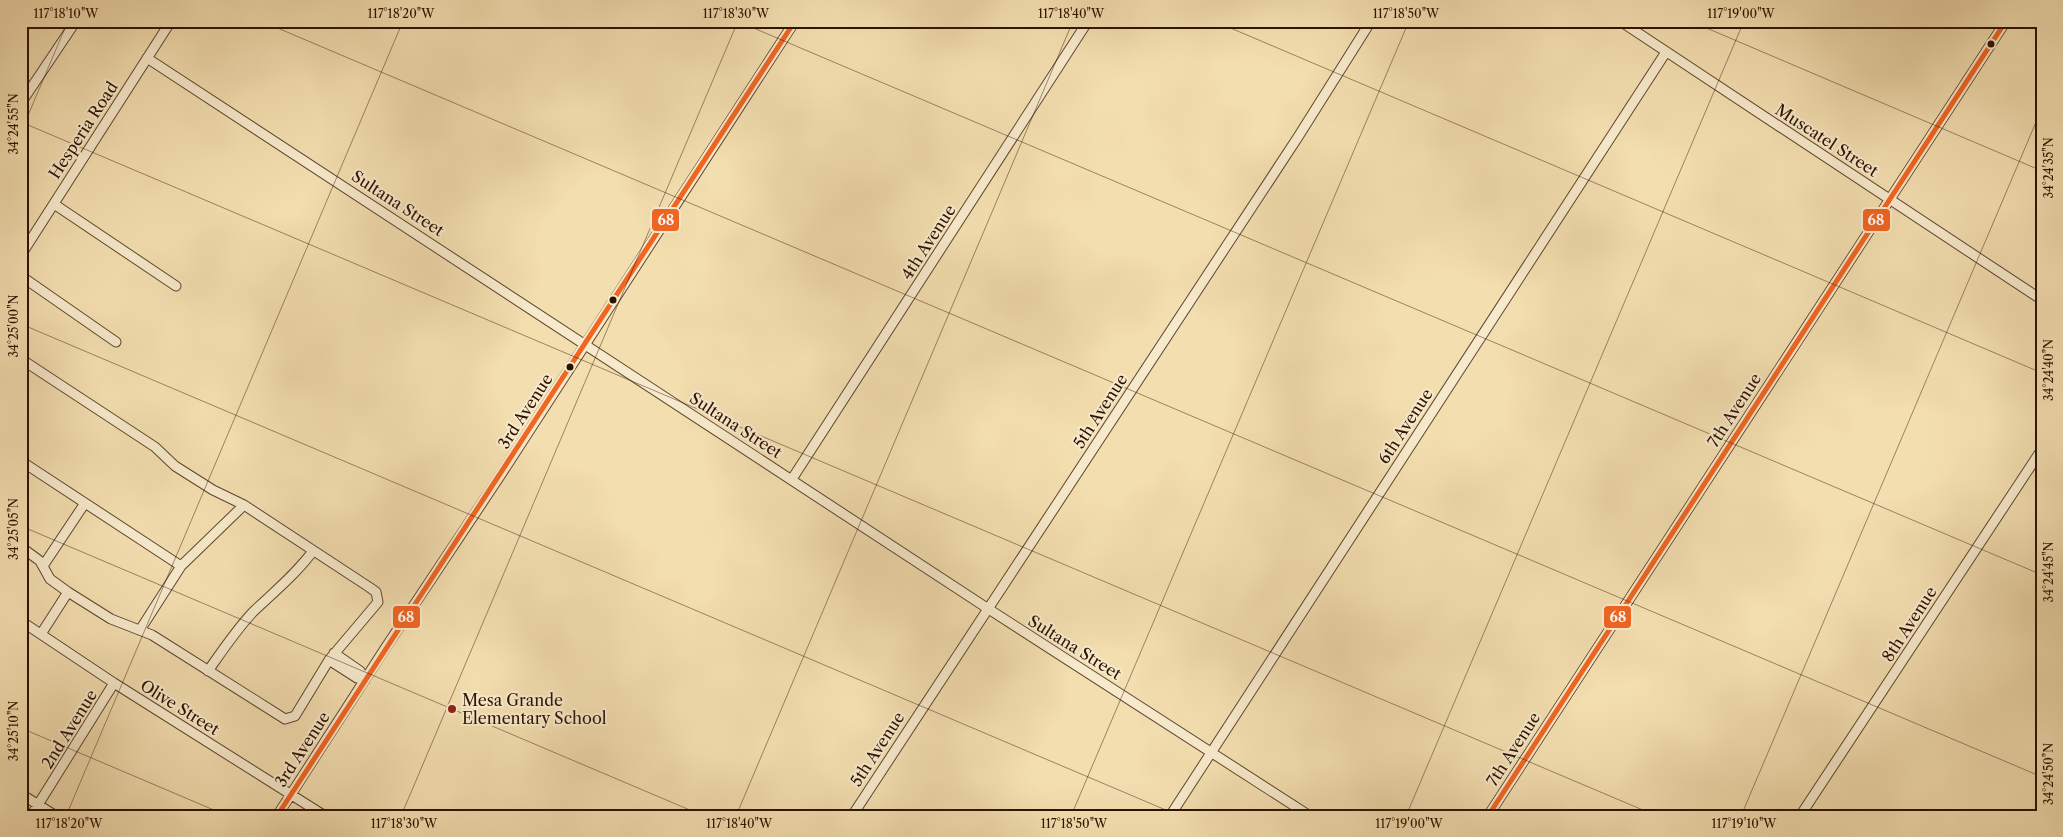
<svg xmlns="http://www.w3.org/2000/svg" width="2063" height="837" font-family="'Libre Caslon Text',serif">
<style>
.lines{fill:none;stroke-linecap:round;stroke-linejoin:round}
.minor-casing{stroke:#5f452c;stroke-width:11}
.minor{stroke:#f7eacc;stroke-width:9}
.bus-1-casing{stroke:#f7eacc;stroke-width:9}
.bus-1{stroke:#f26522;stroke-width:5}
.ticks{fill:none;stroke:#2e1200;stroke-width:1;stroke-opacity:0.45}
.bus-dot{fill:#2e1200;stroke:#f7eacc;stroke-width:2}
.poi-dot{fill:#8f2418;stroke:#f7eacc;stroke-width:2}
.labels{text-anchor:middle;stroke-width:4;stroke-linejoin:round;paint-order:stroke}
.street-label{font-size:16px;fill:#2e1200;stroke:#f7eacc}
.poi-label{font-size:16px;fill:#2e1200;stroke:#f7eacc;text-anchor:start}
.line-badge{stroke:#f7eacc;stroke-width:2}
.badge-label{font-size:14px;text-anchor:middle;font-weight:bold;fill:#fff}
.neatline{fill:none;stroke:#2e1200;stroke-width:2}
.ticks-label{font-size:12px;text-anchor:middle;fill:#2e1200}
</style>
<rect width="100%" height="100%" fill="#f3deb0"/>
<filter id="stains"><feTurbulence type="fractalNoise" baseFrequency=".004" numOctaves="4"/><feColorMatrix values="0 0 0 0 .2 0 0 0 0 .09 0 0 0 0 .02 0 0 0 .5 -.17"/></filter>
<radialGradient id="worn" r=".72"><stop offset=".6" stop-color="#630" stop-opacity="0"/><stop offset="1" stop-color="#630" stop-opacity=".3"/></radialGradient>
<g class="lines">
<g class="minor-casing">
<path id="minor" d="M1620 21 2042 300
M147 58 987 608 1310 816
M21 103 76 21
M54 204 176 286
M21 255 171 21
M21 276 116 342
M21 359 155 447 175 466 213 490 244 505 369 587 376 592 378 602 329 660 295 716 285 719 152 635 111 619 68 592 50 579 40 561 21 547
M21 372 27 363
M21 461 181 566
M792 479 1088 21
M43 566 85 503
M21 621 114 683 325 816
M140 630 181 566 244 505
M41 634 68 592
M334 653 360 671 365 680
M329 660 357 678 365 680
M208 671C222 651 236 630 253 612 274 592 296 574 313 551
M21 794 56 816
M31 816 114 683
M277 816 384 650 500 476 795 21
M852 816 1298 137 1371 21
M1170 816 1666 52
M1488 816 2006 21
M1800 816 2042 449"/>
</g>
<use href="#minor" class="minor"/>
<g class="bus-1-casing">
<path id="bus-1" d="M277 816 795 21
M1488 816 2006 21"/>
</g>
<use href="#bus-1" class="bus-1"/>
</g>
<path class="ticks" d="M261 21 2042 777M737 21 2042 575M1214 21 2042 373M1690 21 2042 171M21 122 1657 816M21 132 68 21M21 324 1180 816M21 526 704 816M21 728 228 816M66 816 403 21M401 816 738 21M736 816 1073 21M1071 816 1409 21M1406 816 1744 21M1741 816 2042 108"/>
<g class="bus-dot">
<circle cx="1991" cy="44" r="4.5"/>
<circle cx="613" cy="300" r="4.5"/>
<circle cx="570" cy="367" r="4.5"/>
</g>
<circle class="poi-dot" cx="452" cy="709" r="5"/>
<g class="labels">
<g class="street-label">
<text transform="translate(83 130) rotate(-57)" y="6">Hesperia Road</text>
<text transform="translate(1827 140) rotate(33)" y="6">Muscatel Street</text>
<text transform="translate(398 203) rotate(33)" y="6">Sultana Street</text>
<text transform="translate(928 242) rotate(-57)" y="6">4th Avenue</text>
<text transform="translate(1734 410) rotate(-57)" y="6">7th Avenue</text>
<text transform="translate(525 411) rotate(-57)" y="6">3rd Avenue</text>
<text transform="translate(1100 411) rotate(-57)" y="6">5th Avenue</text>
<text transform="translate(736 425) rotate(33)" y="6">Sultana Street</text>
<text transform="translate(1405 426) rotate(-57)" y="6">6th Avenue</text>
<text transform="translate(1909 624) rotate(-57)" y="6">8th Avenue</text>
<text transform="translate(1075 647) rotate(32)" y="6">Sultana Street</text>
<text transform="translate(180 707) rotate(32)" y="6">Olive Street</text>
<text transform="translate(69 729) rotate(-58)" y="6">2nd Avenue</text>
<text transform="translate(302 749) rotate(-57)" y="6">3rd Avenue</text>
<text transform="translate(877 749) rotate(-57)" y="6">5th Avenue</text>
<text transform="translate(1513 749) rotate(-57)" y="6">7th Avenue</text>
</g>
<g class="poi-label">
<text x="462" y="706">Mesa Grande<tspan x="462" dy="18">Elementary School</tspan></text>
</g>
</g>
<g class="line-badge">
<rect x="651" y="208" width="29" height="24" rx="5" fill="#f26522"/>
<rect x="1862" y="208" width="29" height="24" rx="5" fill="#f26522"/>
<rect x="392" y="605" width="29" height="24" rx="5" fill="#f26522"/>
<rect x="1603" y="605" width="29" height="24" rx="5" fill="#f26522"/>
</g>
<g class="badge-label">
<text x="666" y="225">68</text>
<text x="1876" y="225">68</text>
<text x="406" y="622">68</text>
<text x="1618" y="622">68</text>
</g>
<rect width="2063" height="837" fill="none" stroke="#f3deb0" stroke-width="55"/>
<rect x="28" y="28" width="2008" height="782" class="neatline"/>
<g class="ticks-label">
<text x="66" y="18">117°18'10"W</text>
<text x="401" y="18">117°18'20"W</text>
<text x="736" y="18">117°18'30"W</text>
<text x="1071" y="18">117°18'40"W</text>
<text x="1406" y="18">117°18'50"W</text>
<text x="1741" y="18">117°19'00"W</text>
<text transform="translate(14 124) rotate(-90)" y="4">34°24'55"N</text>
<text transform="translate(2049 168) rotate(-90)" y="4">34°24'35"N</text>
<text transform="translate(14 326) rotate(-90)" y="4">34°25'00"N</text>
<text transform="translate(2049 370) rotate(-90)" y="4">34°24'40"N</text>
<text transform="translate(14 529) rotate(-90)" y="4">34°25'05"N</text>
<text transform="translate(2049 572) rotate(-90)" y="4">34°24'45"N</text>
<text transform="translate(14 731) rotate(-90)" y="4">34°25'10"N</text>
<text transform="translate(2049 774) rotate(-90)" y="4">34°24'50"N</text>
<text x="69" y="828">117°18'20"W</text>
<text x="404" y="828">117°18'30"W</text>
<text x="739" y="828">117°18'40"W</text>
<text x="1074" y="828">117°18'50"W</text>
<text x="1409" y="828">117°19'00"W</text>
<text x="1744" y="828">117°19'10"W</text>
</g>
<rect width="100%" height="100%" filter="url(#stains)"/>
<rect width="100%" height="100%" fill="url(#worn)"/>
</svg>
